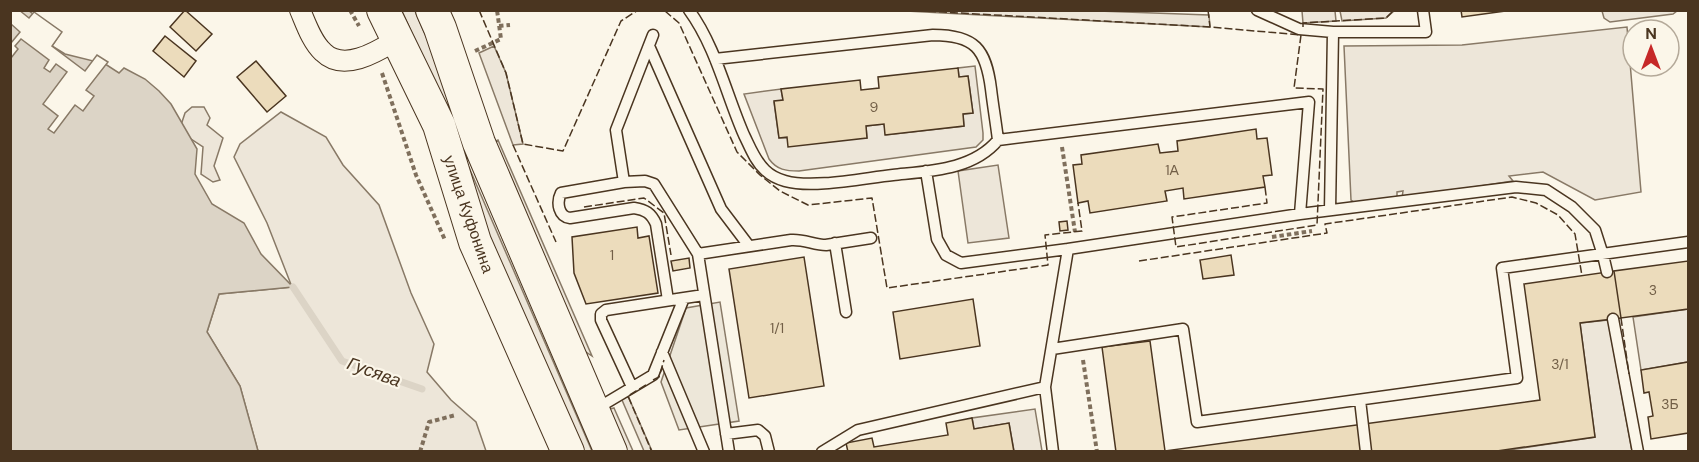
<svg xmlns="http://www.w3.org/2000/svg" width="1699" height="462" font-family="'DM Sans',sans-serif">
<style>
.green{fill:#ede6d9;stroke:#887966;stroke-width:1.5}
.parking{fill:#ede7d9;stroke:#887966;stroke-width:1.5}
.water{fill:#dcd4c6;stroke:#887966;stroke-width:1.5}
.pier{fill:#fbf6e9;stroke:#887966;stroke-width:1.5}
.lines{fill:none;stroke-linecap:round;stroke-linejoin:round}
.stream{stroke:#dcd4c6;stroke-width:7}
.building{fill:#ecdcbc;stroke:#4a3520;stroke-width:1.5}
.lane-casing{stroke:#4a3520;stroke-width:13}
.street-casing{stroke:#4a3520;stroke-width:22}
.primary-casing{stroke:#4a3520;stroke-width:34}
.path{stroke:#7f6f5c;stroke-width:4;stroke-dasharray:4.5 3;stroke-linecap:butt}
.lane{stroke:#fbf6e9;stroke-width:10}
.street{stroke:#fbf6e9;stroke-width:20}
.primary{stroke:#fbf6e9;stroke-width:32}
.fence{stroke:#4a3520;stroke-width:1.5;stroke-dasharray:8 3;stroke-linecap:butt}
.labels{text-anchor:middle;stroke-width:4.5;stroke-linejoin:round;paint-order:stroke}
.number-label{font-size:14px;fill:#725f47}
.street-label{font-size:16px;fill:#4a3520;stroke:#fbf6e9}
.water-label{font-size:18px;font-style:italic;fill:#4a3520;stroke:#fbf6e9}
</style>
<rect width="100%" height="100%" fill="#fbf6e9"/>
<path class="green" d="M1070 10 1209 15 1210 27 906 11Z
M402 11H415L471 140 462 145Z
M1302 11H1335L1336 21 1303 23Z
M1340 11V10L1394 11 1386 18 1342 21Z
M1602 11V10L1677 11 1673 14 1610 22 1604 18Z
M1627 27 1641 192 1595 200 1543 172 1509 176 1513 181 1402 198 1403 191 1397 192V199L1354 202 1351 200 1344 46 1462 45Z
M494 46 506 73 523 144 513 145 479 53Z
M975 66 983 133V140L976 147 799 171C786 171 777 170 769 159L744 94 781 89 783 100 774 102 779 138H867L866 126 884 124 886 135 964 126 963 114 973 113 968 76 959 77 958 68Z
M192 107H204L210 118 207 125 223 138 214 166 220 180 213 182 201 174 203 147 188 137 180 128 185 113Z
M281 112 326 137 343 165 379 205 411 293 434 344 427 372 451 400 476 422 486 451H258L240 386 207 332 219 294 292 287 267 223 234 157 240 144Z
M498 140 592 356 580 348 489 144Z
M464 156 592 451H580L453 161Z
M998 165 1009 238 968 243 958 171Z
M1688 309V362L1641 370 1633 317Z
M1608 320 1632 451 1496 452 1595 437 1580 323Z
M628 396 652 451H644L622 400Z
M614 408 633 451H621L610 415V409Z
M1035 409 1042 451H1014L1009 423 974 429 972 418Z"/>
<path class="parking" d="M720 302 739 421 679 430 661 382 686 308Z"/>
<path class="water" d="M10 11H29L60 34 52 46 65 54 93 61 96 58 119 73 124 68 145 79 159 91 171 104 197 149 195 174 212 204 244 223 261 254 293 287 219 294 207 332 240 386 258 451H11Z"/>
<path class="pier" d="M19 10 29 18 34 12 62 32 52 46 85 71 97 55 108 62 86 90 94 96 83 111 75 105 54 133 48 129 58 116 43 104 67 72 56 64 50 72 44 68 49 60 21 39 15 46 18 49 11 58V43L20 32 11 24V11Z"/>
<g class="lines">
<path class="stream" d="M293 287 342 361 422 389"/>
</g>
<path class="building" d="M185 10 212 34 196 51 170 27Z
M1461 10H1505V11L1462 17Z
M165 36 196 61 184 77 153 51Z
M256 61 286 96 267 112 237 77Z
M958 68 959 77 968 76 973 113 963 114 964 126 885 135 884 124 866 126 867 138 788 147 787 137 779 138 774 101 783 100 781 89 860 80 861 90 879 88 878 77Z
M1256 129 1257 139 1267 138 1272 175 1263 176 1265 187 1184 199 1183 188 1165 191 1167 201 1090 213 1088 201 1078 203 1073 165 1082 164 1081 155 1158 144 1160 153 1178 151 1177 141Z
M1067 221 1068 230 1060 231 1059 222Z
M637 227 638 238 649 236 658 293 586 304 574 273 572 237Z
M1231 255 1234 275 1203 279 1200 260Z
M804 257 824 386 749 398 729 269Z
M689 258 690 268 673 271 671 261Z
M1688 261V309L1621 318 1614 271Z
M1614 271 1621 318 1580 323 1595 437 1490 452H1116L1102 347 1150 341 1165 451 1540 400 1524 284Z
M973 299 980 346 900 359 893 312Z
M1688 362V433L1651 439 1648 417 1653 416 1649 392 1644 393 1641 370Z
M972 418 974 429 1009 423 1014 452H848L846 443 872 438 874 447 948 435 946 423Z"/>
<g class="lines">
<g class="lane-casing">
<path id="lane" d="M689 10C716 47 726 94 744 135 750 147 755 161 765 170 770 175 778 179 785 181 813 189 864 178 893 175 930 171 973 170 998 140L1309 102 1300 214
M1257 10 1299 29 1333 32
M653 35 616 130 624 182 645 181 654 184 698 254
M649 46 721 209 749 246
M715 59 933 35C975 35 986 49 991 89 993 106 996 123 998 140
M926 171 937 239 946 255 961 263 1068 249
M624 182 561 193C556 203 559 217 570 218L634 208C646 210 651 213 656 224L668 300
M1330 210 1333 32H1426L1423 10
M835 243 846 312
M1613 319 1638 452
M1052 349 1183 329 1197 422 1517 378 1502 268 1688 242
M662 352 704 452
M632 387 601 320V314L606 310 684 298
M1360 400 1366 452
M596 409 653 375 684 298 704 295
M726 434 758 430 765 436 769 452
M729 452 698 254 791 240C804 239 814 245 826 245L871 238
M822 452 858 430 1045 387
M1053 452 1045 387 1068 249 1300 214 1516 187 1546 190 1572 207 1595 230 1603 255 1607 272"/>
</g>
<g class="street-casing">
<path id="street" d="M300 10C306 24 312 42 323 52 344 73 378 51 398 39"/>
</g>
<g class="primary-casing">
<path id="primary" d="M383 10 439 125 475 242 568 452
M432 10 440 28 479 143 611 452"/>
</g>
<path class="path" d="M350 10 359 26
M499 26 510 25
M475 51 501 39 497 10
M382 73 416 175 445 240
M1062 147 1075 232
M1272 237 1312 231
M1083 360 1097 452
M420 452 429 422 456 415"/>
<use href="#lane" class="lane"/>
<use href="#street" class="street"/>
<use href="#primary" class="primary"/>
<path class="fence" d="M479 10 506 73 523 144 563 151 621 21 638 10
M906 10 1210 27 1301 35 1294 88 1323 89 1317 225 1176 247 1172 217 1267 203 1265 187
M1208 10 1210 27
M665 11 679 23 737 152 760 175 780 191 808 205 872 198 887 288 1048 265 1045 235 1082 231 1078 203
M1303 27V23L1386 18 1394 10
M513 145 556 242
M584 207 644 198 664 213 671 255
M1139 261 1327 233 1325 224 1512 197 1536 203 1558 215 1575 234 1582 276
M1621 318 1629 374
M653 380 659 377 664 360
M646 385 628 396 652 452"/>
</g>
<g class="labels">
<g class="number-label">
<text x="874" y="112">9</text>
<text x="1172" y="175">1А</text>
<text x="612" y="260">1</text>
<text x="1653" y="295">3</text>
<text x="777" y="333">1/1</text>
<text x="1560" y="369">3/1</text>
<text x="1670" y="409">3Б</text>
</g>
<g class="street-label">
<text transform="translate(469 214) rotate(71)" y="6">улица Куфонина</text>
</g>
<g class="water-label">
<text transform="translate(374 372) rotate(20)" y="6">Гусява</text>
</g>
</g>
<rect width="1699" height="462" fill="none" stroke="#4a3520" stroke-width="24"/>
<g transform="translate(1651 48)"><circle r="28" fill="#fbf6e9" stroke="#b4a999" stroke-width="1.5"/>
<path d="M0-4.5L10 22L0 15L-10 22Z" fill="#c62828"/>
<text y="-9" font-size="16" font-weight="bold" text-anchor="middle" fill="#4a3520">N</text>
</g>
</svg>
